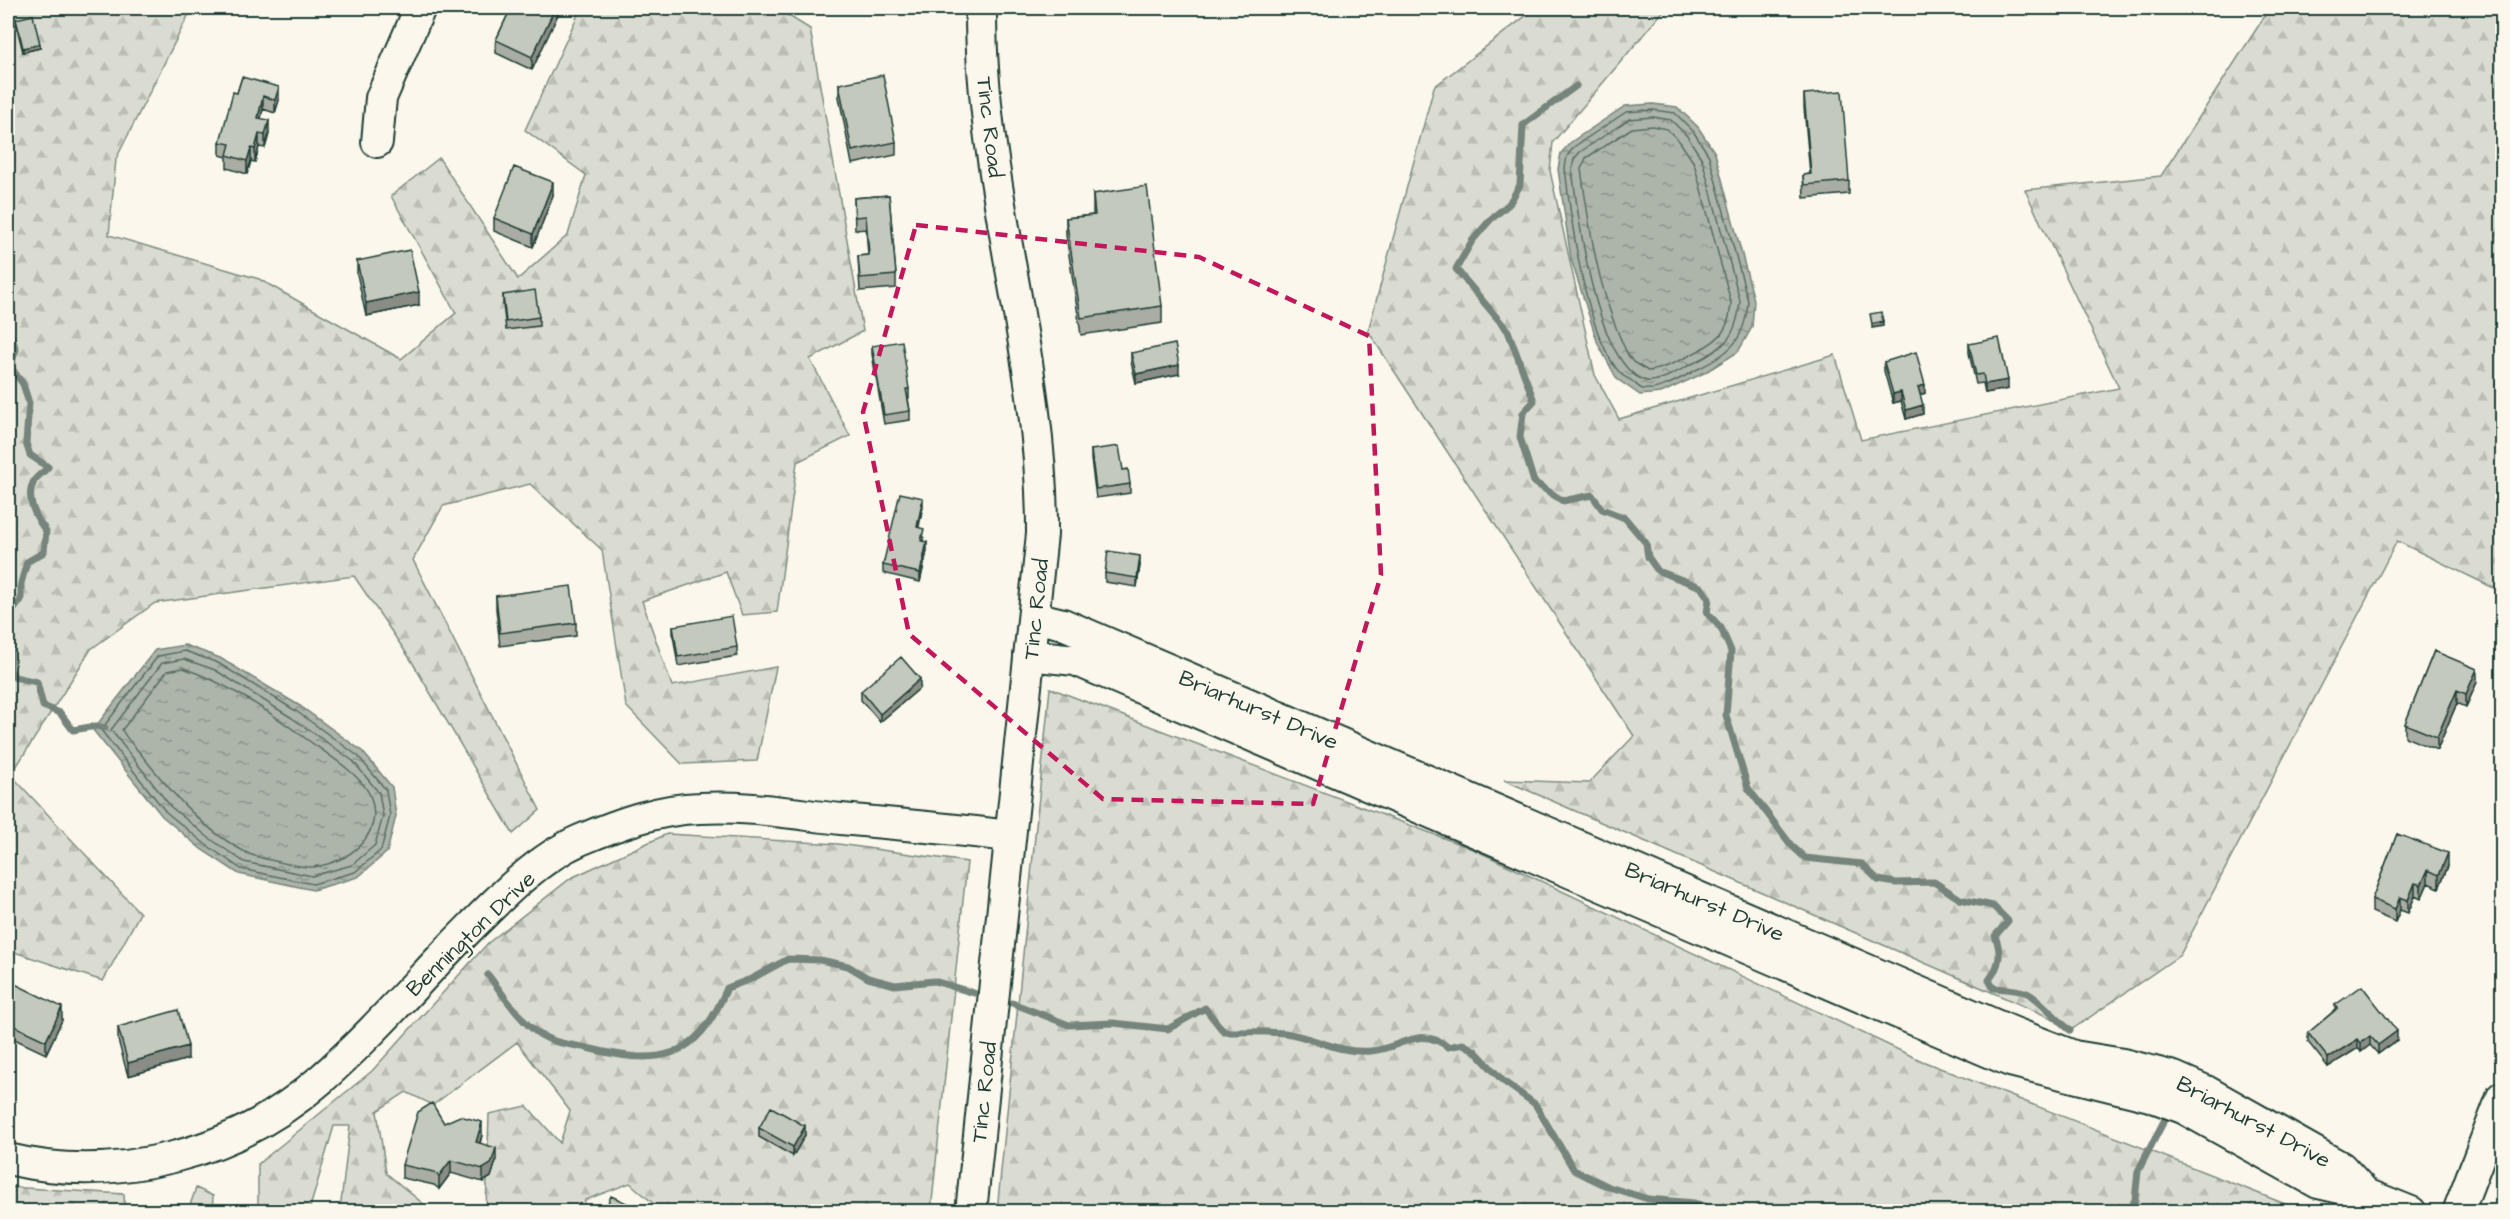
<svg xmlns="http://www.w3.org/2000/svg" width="2510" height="1219" font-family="'Architects Daughter',sans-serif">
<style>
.forest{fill:url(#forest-firs);stroke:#7d8c82;stroke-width:1.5}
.water{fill:url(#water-ripples);stroke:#74847b;stroke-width:1.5}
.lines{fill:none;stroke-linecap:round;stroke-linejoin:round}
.shore{stroke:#586d63;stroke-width:1.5}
.stream{stroke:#74847b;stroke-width:7}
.minor-casing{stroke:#1f3d34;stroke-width:34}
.minor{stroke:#fbf7ec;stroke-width:30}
.wall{fill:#a9ada3;stroke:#1f3d34;stroke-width:1.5}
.shaded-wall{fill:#898d85;stroke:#1f3d34;stroke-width:1.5}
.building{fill:#c4c9be;stroke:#1f3d34;stroke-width:1.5}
.marked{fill:none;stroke:#c2185b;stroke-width:4.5;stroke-dasharray:12 8;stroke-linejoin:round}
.labels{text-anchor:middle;stroke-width:4.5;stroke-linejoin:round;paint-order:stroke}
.street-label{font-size:22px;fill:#1f3d34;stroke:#fbf7ec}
</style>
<defs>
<pattern id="forest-firs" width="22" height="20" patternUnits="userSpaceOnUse" patternTransform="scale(1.5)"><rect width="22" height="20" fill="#dbdcd1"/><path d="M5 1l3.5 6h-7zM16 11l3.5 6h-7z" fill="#bcbeb4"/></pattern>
<pattern id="water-ripples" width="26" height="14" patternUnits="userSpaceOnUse" patternTransform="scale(1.5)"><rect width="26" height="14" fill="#adb4aa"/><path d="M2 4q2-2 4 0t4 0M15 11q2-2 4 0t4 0" fill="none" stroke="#8c948b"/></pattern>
</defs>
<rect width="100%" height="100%" fill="#fbf7ec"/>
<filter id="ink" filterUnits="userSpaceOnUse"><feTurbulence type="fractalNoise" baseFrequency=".0167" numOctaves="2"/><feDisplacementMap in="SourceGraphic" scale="12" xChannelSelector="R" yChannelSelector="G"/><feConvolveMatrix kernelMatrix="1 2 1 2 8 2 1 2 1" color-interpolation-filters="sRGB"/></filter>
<g filter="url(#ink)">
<path class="forest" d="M13 8H192L116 159 109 235 259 279 401 359 456 313 391 196 439 158 518 279 568 235 586 175 525 130 581 8H776L810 29 863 331 810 359 850 436 797 462 777 612 742 615 726 572 642 601 672 686 776 667 757 761 682 764 626 706 602 550 530 484 443 506 413 560 540 810 513 834 411 660 354 576 155 603 91 649 11 775 140 913 103 981 8 950V15Z
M1536 8H1666L1553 142 1550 171 1595 375 1619 419 1835 355 1861 440 2119 388 2025 190 2161 176 2270 8H2502V592L2397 541 2180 955 2074 1028 1504 780 1589 783 1634 736 1368 331 1434 87Z
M1050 688 1475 850 1922 1061 2303 1211H997Z
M667 834 838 844 967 862 931 1211H662L630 1183 585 1200 583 1211H486L489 1114 527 1106 560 1143 570 1111 517 1042 433 1105 406 1092 377 1111 386 1173 432 1211H340L350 1126H334L309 1211 258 1212V1164L372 1071 488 943 571 878Z
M8 1187 124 1194 125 1211H8Z
M196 1188 213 1196 212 1211H188Z"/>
<path class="water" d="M1653 104 1677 107 1698 127 1715 153 1754 300 1752 327 1738 352 1704 373 1661 393 1640 395 1617 379 1598 344 1571 259 1558 169 1561 153 1571 142 1625 106Z
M185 645 220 658 300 706 362 751 392 787 396 816 387 852 358 877 313 890 239 874 201 849 162 816 93 730 155 650Z"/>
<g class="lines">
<path class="shore" d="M1653 110 1675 113 1693 131 1709 156 1748 301C1745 339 1732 352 1698 369 1684 376 1660 392 1643 389 1639 388 1635 383 1632 381 1628 378 1623 377 1620 373 1585 333 1571 222 1565 168L1567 156 1575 146 1626 112Z
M1653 117 1671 120 1687 136 1702 159 1740 301C1737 336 1725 348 1694 363 1682 368 1657 386 1643 380 1595 360 1578 216 1572 169L1574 159 1580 152 1629 119Z
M1652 126 1667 129 1680 142 1694 163 1731 302C1730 314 1729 323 1722 333 1713 346 1664 370 1648 371L1633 362 1628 355C1599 296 1590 233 1581 169L1586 158 1632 128Z
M185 651 218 663 296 711 358 756 386 790 390 816 381 850 355 872 313 884 241 869 205 844 166 812 101 730 158 656Z
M184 659 215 670 292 718 353 761 379 793 383 816 375 845 352 865 312 876 244 862 209 838 171 807 111 730 162 663Z
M183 668C227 683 268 711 305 738 323 751 364 776 371 798 384 837 347 863 313 867 302 868 257 858 247 853 205 832 173 794 144 758 137 749 127 740 122 730L167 671Z"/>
<path class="stream" d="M1576 86 1523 125 1520 185 1509 204 1491 219 1472 241 1456 269 1508 331 1534 401 1523 413 1520 437 1534 482 1563 501 1592 495 1602 509 1625 518 1646 543 1648 557 1658 571 1701 587 1709 599 1707 613 1721 628 1731 651 1726 715 1748 788 1791 845 1805 858 1862 864 1878 880 1896 883 1934 882 1960 899 1993 906 2008 921 1995 936C2002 953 2000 965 1989 980L1993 988C2004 989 2017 989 2027 993 2038 997 2058 1021 2070 1030
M8 326 16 350 10 366 23 384 29 403 26 443 30 455 48 467C44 472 37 476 34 481 25 498 36 518 46 531L44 552 27 562 21 583V600L12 612 10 669 14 677 37 682 43 706 60 713 73 730 96 726 105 728
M488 975C503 994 519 1020 539 1034 555 1044 570 1044 587 1048 659 1066 696 1062 727 988L751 979 788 959 820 960 848 966 868 978 895 985 934 981 974 993
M1012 1003 1069 1025 1113 1023 1168 1029 1205 1008 1224 1032C1244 1032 1265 1031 1285 1033 1313 1037 1341 1054 1371 1051 1403 1048 1418 1025 1448 1047L1463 1044 1474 1050 1503 1081 1535 1104 1574 1170 1609 1187 1648 1199 1694 1203 1726 1212
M2128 1212 2135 1200 2138 1171 2165 1119"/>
<g class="minor-casing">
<path id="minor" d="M377 142 381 98 420 8
M1034 617 1063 624 2012 1032 2074 1056 2123 1064 2174 1077 2206 1091 2341 1167 2366 1194
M1029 655 1075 660 2010 1061 2150 1096 2183 1108 2318 1183 2366 1194 2411 1212
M8 1159C116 1185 236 1154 319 1081 367 1039 410 990 454 944 491 907 532 861 580 840 618 824 658 809 700 808 747 805 794 814 841 819 897 824 953 829 1009 836
M971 1212 1042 534C1043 357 980 185 981 8
M2458 1212 2502 1097"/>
</g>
<use href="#minor" class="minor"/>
</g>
<path class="wall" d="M511 8H561L532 70 496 53V40Z
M16 19 40 48 23 52 16 24Z
M242 77 279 100 275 113 263 109 261 118 269 134 265 148 259 147 255 162 251 161 247 174 227 168V157L220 155V142L237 93Z
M839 84 896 142V155L852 164 839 97Z
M1804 94 1849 181V194L1804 198 1803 175 1810 174 1804 107Z
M1093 194 1162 306V323L1081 335 1066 235V218L1093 215Z
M553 195 533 247 494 231V218Z
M889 195 896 275V288L860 291 858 256 868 255 866 229 855 230 854 198Z
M357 261 419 305 366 316 357 274Z
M503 295 539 317V326L506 330 503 304Z
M1969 344 2008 389 1985 393 1983 383 1976 384 1969 353Z
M872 346 909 389V398H908L910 411V420L884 424 872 354Z
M1131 353 1179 374 1136 383 1131 362Z
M1884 362 1925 393 1920 395 1923 414 1906 419 1901 401 1893 403 1884 371Z
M1091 450 1123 470 1130 484V493L1096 498 1091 459Z
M923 507 918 527 924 537 923 542 927 551 920 582 883 573V565Z
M1140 565 1137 587 1105 582V573Z
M496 596 576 623V636L500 646 496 609Z
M673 626 737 647V656L678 666 673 635Z
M2434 651 2477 682 2466 707 2457 703 2437 750 2405 737V724Z
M920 688 880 722 861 700V691Z
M2397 834 2448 866 2439 888 2428 883 2421 899 2415 896 2408 913 2400 910 2395 922 2372 912V899Z
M8 985 62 1020 46 1054 8 1036Z
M2335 1005 2397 1040 2378 1054 2370 1045 2361 1052 2358 1048 2328 1067 2308 1042V1033L2335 1010Z
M118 1027 188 1059 128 1076 118 1040Z
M444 1123 482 1135 480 1144 496 1161 491 1177 483 1182 451 1173 439 1189 434 1185 402 1178V1165Z
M759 1128 805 1135 793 1156 759 1137Z"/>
<path class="shaded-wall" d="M555 8H561L532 70V57Z
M40 44V48L23 52V48Z
M279 87V100L275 113V100Z
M263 96V109L258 131V118Z
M269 120V134L265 148V135Z
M259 134V147L255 162V149Z
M251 148V161L247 174V161Z
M553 182V195L533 247V234Z
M419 292V305L366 316V303Z
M1883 321V326L1872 328V324Z
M1179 365V374L1136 383V374Z
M2008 380V389L1985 393V384Z
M1925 385V393L1918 396V387Z
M1901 392V401L1893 403V394Z
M1923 405V414L1906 419V410Z
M923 498V507L917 536V527Z
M927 542V551L920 582V573Z
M1140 556V565L1137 587V578Z
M2477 669V682L2466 707V694Z
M920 679V688L880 722V714Z
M2457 690V703L2437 750V737Z
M2448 853V866L2439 888V875Z
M2428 870V883L2421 899V885Z
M2415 883V896L2408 913V900Z
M2400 897V910L2395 922V909Z
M62 1007V1020L46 1054V1041Z
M2397 1031V1040L2378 1054V1045Z
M2370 1036V1045L2361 1052V1043Z
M2358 1039V1048L2328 1067V1058Z
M188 1046V1059L128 1076V1063Z
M482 1122V1135L476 1156V1142Z
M805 1126V1135L793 1156V1147Z
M496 1148V1161L491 1177 483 1182V1169Z
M451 1160V1173L439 1189V1176Z"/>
<path class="building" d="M511 8H555L532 57 496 40Z
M33 15 40 44 23 48 16 19Z
M883 75 896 142 852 151 839 84Z
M242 77 279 87 275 100 263 96 258 118 269 120 265 135 259 134 255 149 251 148 247 161 227 155 230 144 220 142 233 92 237 93Z
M1842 91 1849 181 1804 185 1803 175 1811 174 1804 94Z
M514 167 553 182 533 234 494 218Z
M1147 186 1162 306 1081 318 1066 218 1095 215 1093 194Z
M889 195 896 275 860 278 858 256 869 255 866 216 855 217 854 198Z
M410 250 419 292 366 303 357 261Z
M535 290 539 317 506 322 503 295Z
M1881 312 1883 321 1872 324 1870 314Z
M1999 338 2008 380 1985 384 1983 374 1976 375 1969 344Z
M902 341 909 389H906L910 411 884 415 872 346Z
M1175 344 1179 365 1136 374 1131 353Z
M1916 352 1925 385 1918 387 1923 405 1906 410 1901 392 1893 394 1884 362Z
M1119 446 1123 470 1128 469 1130 484 1096 489 1091 450Z
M900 493 923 498 917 527 924 529 921 541 927 542 920 573 883 565Z
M1108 551 1140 556 1137 578 1105 573Z
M571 586 576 623 500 633 496 596Z
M732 616 737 647 678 657 673 626Z
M2434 651 2477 669 2466 694 2457 690 2437 737 2405 724Z
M901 657 920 679 880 714 861 691Z
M2397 834 2448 853 2439 875 2428 870 2421 885 2415 883 2408 900 2400 897 2395 909 2372 899Z
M9 981 62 1007 46 1041 8 1023V985Z
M2362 986 2397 1031 2378 1045 2370 1036 2361 1043 2358 1039 2328 1058 2308 1033 2338 1008 2335 1005Z
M178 1010 188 1046 128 1063 118 1027Z
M432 1103 444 1123 460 1116 482 1122 476 1142 496 1148 491 1164 483 1169 451 1160 439 1176 434 1172 402 1165 418 1112Z
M771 1107 805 1126 793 1147 759 1128Z
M611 1196 646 1212H604Z"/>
</g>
<path class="marked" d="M916 225 1199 257 1369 336 1381 575 1313 804 1103 799 909 634 863 412Z"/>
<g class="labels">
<g class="street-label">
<text transform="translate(991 127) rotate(83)" y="8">Tinc Road</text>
<text transform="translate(1035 609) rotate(-84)" y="8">Tinc Road</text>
<text transform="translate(1259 709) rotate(23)" y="8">Briarhurst Drive</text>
<text transform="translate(1705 901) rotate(23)" y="8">Briarhurst Drive</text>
<text transform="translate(470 933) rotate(-44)" y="8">Bennington Drive</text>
<text transform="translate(983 1092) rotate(-84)" y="8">Tinc Road</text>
<text transform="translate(2254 1121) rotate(28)" y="8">Briarhurst Drive</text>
</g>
</g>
<rect width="2510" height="1219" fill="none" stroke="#fbf7ec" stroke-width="30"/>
<rect x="15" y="15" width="2480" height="1189" fill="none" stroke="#1f3d34" stroke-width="2" filter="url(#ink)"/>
</svg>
